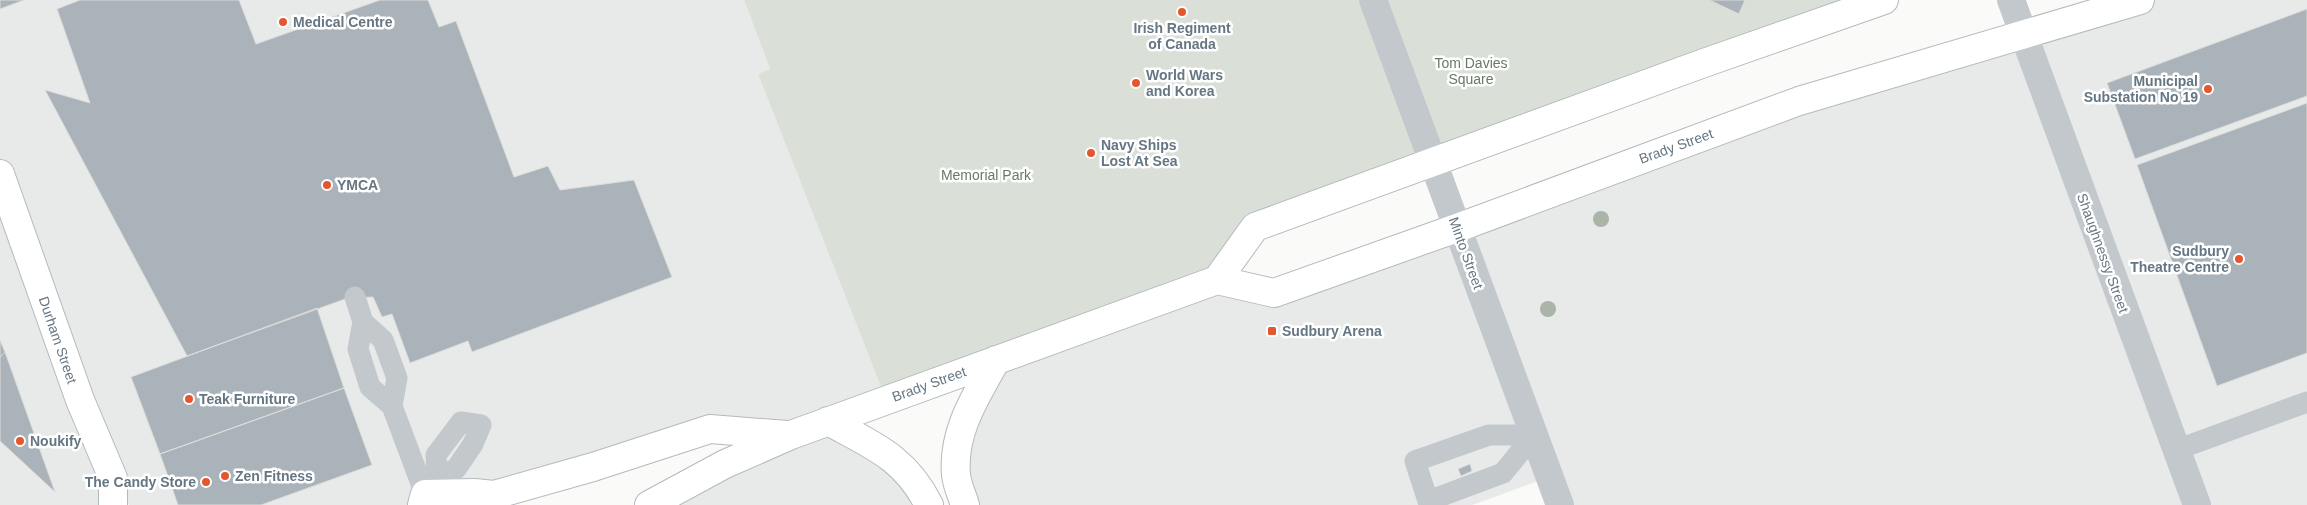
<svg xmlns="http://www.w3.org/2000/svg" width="2307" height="505" font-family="Helvetica,sans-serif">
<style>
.built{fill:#e8e9e9}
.green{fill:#dadfd7}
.building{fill:#aab3b9;stroke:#dcdcda}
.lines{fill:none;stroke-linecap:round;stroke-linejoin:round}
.secondary-casing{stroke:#b3babf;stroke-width:30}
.lane{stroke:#c3c8cc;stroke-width:21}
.street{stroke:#c3c8cc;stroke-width:28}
.secondary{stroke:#fff;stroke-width:28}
.tree{fill:#aab4a7}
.poi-dot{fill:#e4572e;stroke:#fff;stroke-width:2}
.labels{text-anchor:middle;stroke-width:5;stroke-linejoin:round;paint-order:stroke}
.poi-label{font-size:14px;font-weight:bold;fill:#657683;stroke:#fff;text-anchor:start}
.park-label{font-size:14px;fill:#687a64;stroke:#fff}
.street-label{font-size:14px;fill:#657683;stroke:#fff}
</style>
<rect width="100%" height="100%" fill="#fafaf8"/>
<path class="built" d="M0 0H744L770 69 758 74 885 397 845 410 927 505H656L798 435 712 425 419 505H129L117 485 0 166Z
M2151 0H2307V505H1563L1552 476 1472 505H967L972 410 999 356 1215 278 1273 296 1801 103Z
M0 182 110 505H0Z"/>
<path class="green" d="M744 0H1877L1253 223 1215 278 885 397 758 74 770 69Z"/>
<path class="building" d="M0 0H24L0 9Z
M80 0H239L256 44 380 0H428L439 27 456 21 514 177 548 166 560 190 634 180 672 277 472 352 468 341 410 363 392 314 382 317 373 297 348 298 187 356 45 90 90 103 57 9Z
M1709 0H1745L1739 14Z
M2307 9V96L2135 159 2107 83Z
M2307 103V353L2217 386 2137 165Z
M317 308 344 388 160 454 131 377Z
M0 340 5 352 0 357Z
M5 352 55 492 0 441V357Z
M344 388 372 465 261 505H178L160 454Z
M1470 464 1472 471 1461 476 1458 469Z"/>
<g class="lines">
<g class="secondary-casing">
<path id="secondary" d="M0 174 80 400 113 478V505
M1217 280 1255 227 1704 63 1884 0
M828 421C872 445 905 457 929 505
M422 505 425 494 474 493 494 495 593 467 710 429 787 435
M649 505 725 464 791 435 1217 280 1274 293 1457 228 1799 101 2140 0
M965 505C962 495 957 485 956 475 952 432 976 396 996 360"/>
</g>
<path class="lane" d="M355 297 363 322
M363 322 383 340 397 378 392 406 370 387 358 349Z
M392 406 425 494
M461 422 481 425 473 444 456 469 437 476 436 455Z
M1489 435H1534L1503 473 1428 501 1415 461Z
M2176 450 2307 402"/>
<path class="street" d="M1373 0 1560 505
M2011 0 2197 505"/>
<use href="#secondary" class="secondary"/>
</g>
<g class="tree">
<circle cx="1601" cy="219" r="8"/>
<circle cx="1548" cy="309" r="8"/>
</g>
<g class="poi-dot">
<circle cx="1182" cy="12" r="5"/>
<circle cx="283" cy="22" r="5"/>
<circle cx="1136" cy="83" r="5"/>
<circle cx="2208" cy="89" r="5"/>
<circle cx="1091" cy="153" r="5"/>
<circle cx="327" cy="185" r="5"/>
<circle cx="2239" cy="259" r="5"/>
<rect x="1267" y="326" width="10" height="10" rx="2.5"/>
<circle cx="189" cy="399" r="5"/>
<circle cx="20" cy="441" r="5"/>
<circle cx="225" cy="476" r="5"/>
<circle cx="206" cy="482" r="5"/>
</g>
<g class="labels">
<g class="poi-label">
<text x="293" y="27">Medical Centre</text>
<text x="1182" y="33" text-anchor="middle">Irish Regiment<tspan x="1182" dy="16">of Canada</tspan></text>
<text x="1146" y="80">World Wars<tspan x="1146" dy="16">and Korea</tspan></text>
<text x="2198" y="86" text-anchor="end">Municipal<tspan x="2198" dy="16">Substation No 19</tspan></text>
<text x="1101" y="150">Navy Ships<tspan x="1101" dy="16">Lost At Sea</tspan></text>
<text x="337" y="190">YMCA</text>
<text x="2229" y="256" text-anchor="end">Sudbury<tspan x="2229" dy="16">Theatre Centre</tspan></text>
<text x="1282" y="336">Sudbury Arena</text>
<text x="199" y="404">Teak Furniture</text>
<text x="30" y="446">Noukify</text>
<text x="235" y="481">Zen Fitness</text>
<text x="196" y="487" text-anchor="end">The Candy Store</text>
</g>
<g class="park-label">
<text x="1471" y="68">Tom Davies<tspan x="1471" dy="16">Square</tspan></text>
<text x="986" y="180">Memorial Park</text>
</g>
<g class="street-label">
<text transform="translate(1676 146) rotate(-20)" y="5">Brady Street</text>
<text transform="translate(1466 253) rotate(70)" y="5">Minto Street</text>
<text transform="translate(2103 253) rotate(70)" y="5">Shaughnessy Street</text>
<text transform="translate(58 340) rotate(71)" y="5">Durham Street</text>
<text transform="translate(929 384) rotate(-20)" y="5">Brady Street</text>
</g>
</g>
</svg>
